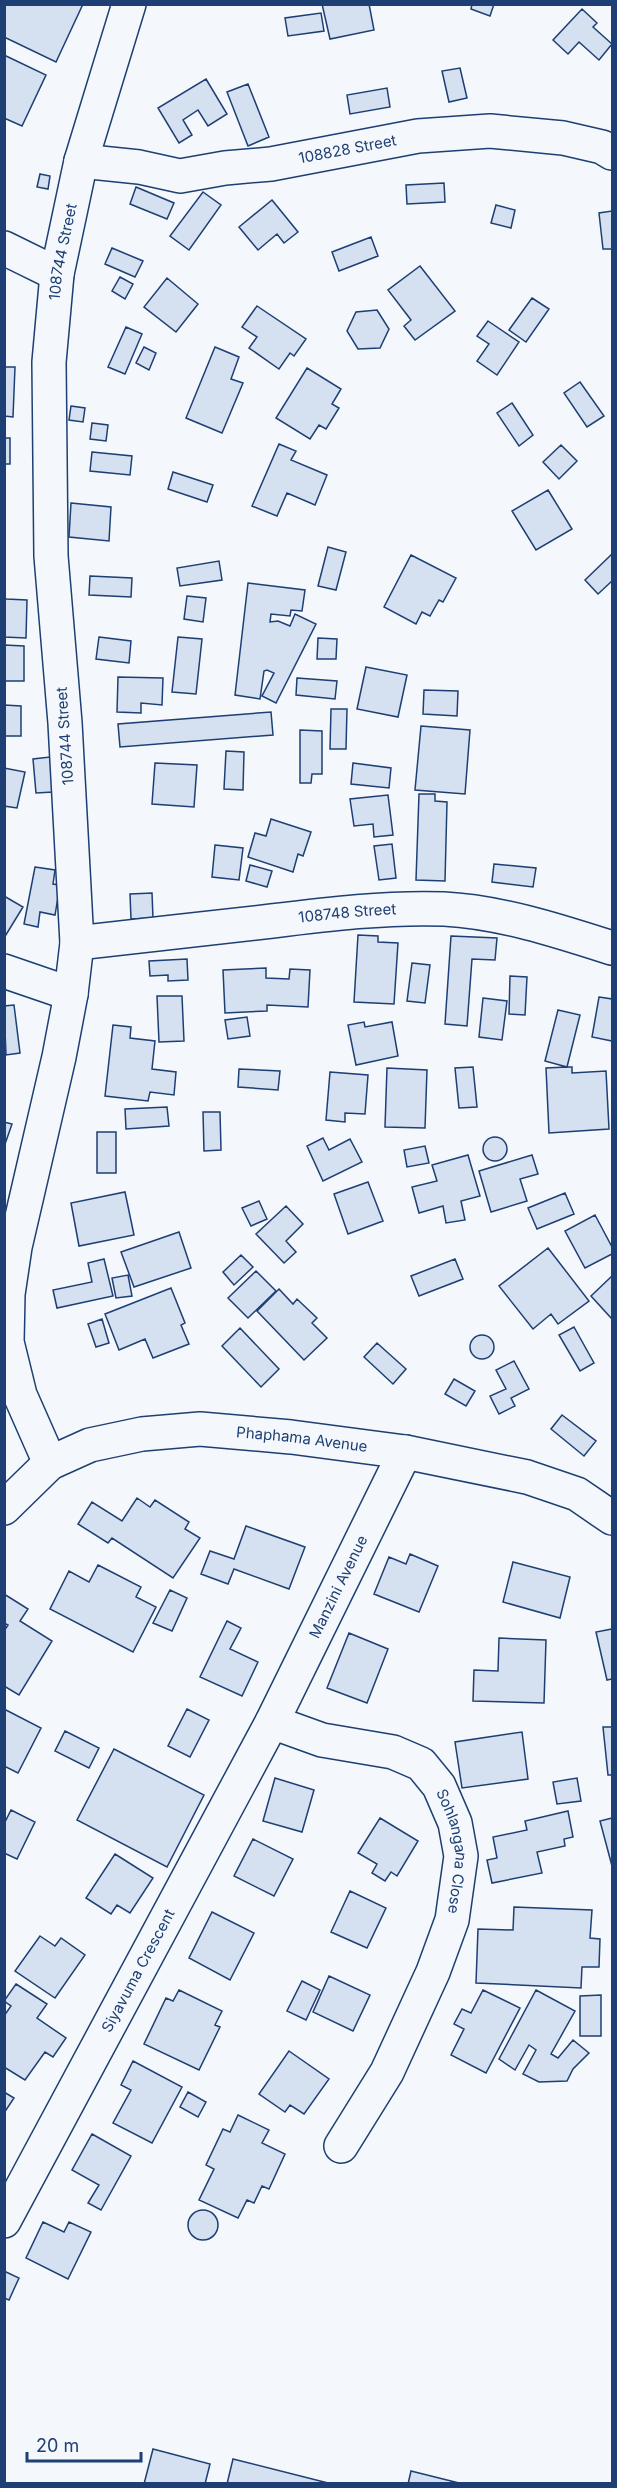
<svg xmlns="http://www.w3.org/2000/svg" width="617" height="2488" font-family="Inter,sans-serif">
<style>
.building{fill:#d5e0f0;stroke:#1d3f73;stroke-width:1.5}
.lines{fill:none;stroke-linecap:round;stroke-linejoin:round}
.street-casing{stroke:#1d3f73;stroke-width:36}
.street{stroke:#f4f7fb;stroke-width:33}
.labels{text-anchor:middle;stroke-width:4.5;stroke-linejoin:round;paint-order:stroke}
.street-label{font-size:15px;fill:#1d3f73;stroke:#f4f7fb}
</style>
<rect width="100%" height="100%" fill="#f4f7fb"/>
<path class="building" d="M4 4H83L56 62 4 37Z
M322 4H369L374 30 330 39Z
M472 4H494L490 16 471 9Z
M582 9 597 23 593 27 612 44 599 60 579 42 568 54 553 40Z
M321 13 324 31 288 36 285 18Z
M4 55 46 75 22 126 4 118Z
M460 68 467 98 449 102 442 71Z
M206 79 227 114 208 126 198 110 183 120 192 135 179 143 158 108Z
M248 84 269 137 248 146 227 92Z
M387 88 390 107 350 114 347 95Z
M40 174 50 176 48 189 37 187Z
M444 183 445 202 407 204 406 185Z
M136 187 174 203 167 219 130 204Z
M203 192 221 205 189 250 170 236Z
M272 200 298 232 284 243 277 234 258 250 239 227Z
M496 205 515 210 511 228 491 223Z
M612 211V249H603L599 213Z
M371 237 378 256 339 271 332 252Z
M112 248 143 261 135 277 105 264Z
M420 266 455 311 415 340 404 326 411 320 388 290Z
M120 277 133 284 125 299 112 291Z
M167 278 198 304 176 332 144 307Z
M532 298 549 309 526 342 509 330Z
M257 306 306 339 294 356 290 353 279 369 249 348 257 337 242 327Z
M377 310 389 329 380 348 358 349 347 331 356 312Z
M488 321 519 342 497 375 477 361 489 344 477 336Z
M126 327 142 334 125 374 108 367Z
M144 347 156 353 149 370 136 363Z
M215 347 239 357 231 379 243 383 222 433 186 418Z
M4 367H15L13 417 4 416Z
M307 368 341 389 332 404 339 408 326 429 319 425 310 439 276 418Z
M580 382 604 416 587 427 564 393Z
M512 403 533 435 519 446 497 413Z
M71 406 85 408 83 422 69 420Z
M92 423 108 425 106 441 90 439Z
M4 438H10V464H4Z
M279 444 296 451 291 460 327 475 315 505 287 493 277 516 252 506Z
M561 445 577 461 559 479 543 462Z
M92 452 132 456 130 475 90 471Z
M173 472 213 485 207 502 168 489Z
M548 490 572 529 536 550 512 511Z
M71 503 111 507 109 541 69 537Z
M328 547 346 552 336 590 318 586Z
M612 554V581L598 594 585 580Z
M411 555 456 578 443 602 439 600 430 616 422 612 416 624 384 607Z
M219 561 222 580 180 586 177 568Z
M90 576 132 578 131 597 89 595Z
M248 583 305 590 302 611 291 610 290 616 271 614 270 622 278 621 290 626 295 614 316 624 276 703 262 696 274 673 267 670 264 671 260 699 235 695Z
M4 595 6 599 27 600 26 638 4 637Z
M187 596 206 598 203 622 184 619Z
M99 637 131 641 129 663 96 659Z
M178 637 202 639 196 694 172 692Z
M318 638 337 639 336 659H317Z
M4 645 24 646V681H4Z
M366 667 407 675 398 717 357 709Z
M118 677 163 678 162 705 141 703V713L117 712Z
M297 678 337 681 335 699 296 695Z
M424 690 458 691 457 716 423 714Z
M4 705 21 706V736H4Z
M331 709H347L346 749H330Z
M271 712 273 735 120 747 118 724Z
M421 726 470 730 465 794 415 790Z
M300 730 322 731V774H312L311 783H300Z
M226 751 244 752 243 790 224 789Z
M50 757 53 792 36 793 33 759Z
M155 763 197 765 194 807 152 804Z
M353 763 391 768 389 788 351 784Z
M4 768 25 772 17 808 4 806Z
M419 794H435V801L447 802 445 881 416 880Z
M388 795 393 835 374 837 373 824 354 826 350 799Z
M271 819 311 832 303 856 298 854 293 872 248 857 255 833 266 836Z
M392 844 396 878 379 880 374 846Z
M215 845 243 848 239 880 212 877Z
M494 864 536 868 533 887 492 882Z
M250 865 272 871 267 887 246 881Z
M35 867 55 870 53 884 60 885 55 915 40 912 38 927 24 924Z
M152 893 153 918 131 919 130 894Z
M4 896 23 907 4 938Z
M358 935 378 936V942L398 943 394 1004 354 1002Z
M451 936 497 938 495 960 472 959 467 1026 445 1024Z
M187 959 188 980 168 981V975L150 976 149 961Z
M412 963 430 965 425 1003 407 1001Z
M266 968V978L289 979 290 969 310 970 308 1007 267 1005V1011L225 1013 223 970Z
M510 976 527 977 525 1015 509 1014Z
M157 996H182L184 1041 159 1042Z
M599 997 612 999V1041L592 1037Z
M483 998 507 1001 502 1040 479 1037Z
M14 1005 20 1053 6 1055 4 1006Z
M558 1010 580 1015 567 1067 545 1061Z
M247 1017 250 1036 228 1039 225 1020Z
M364 1022 365 1027 392 1022 398 1056 356 1065 348 1025Z
M113 1025 131 1027 130 1038 155 1041 152 1069 176 1072 174 1095 150 1092 148 1101 105 1096Z
M473 1067 477 1107 459 1108 455 1068Z
M567 1067H572V1073L606 1071 609 1129 549 1133 546 1068Z
M387 1068 427 1070 425 1128 385 1127Z
M239 1069 280 1071 278 1090 238 1087Z
M330 1072 368 1075 365 1114 345 1113V1122L326 1120Z
M167 1107 169 1126 126 1129 125 1109Z
M203 1112H220L221 1150 204 1151Z
M4 1122 12 1124 4 1147Z
M97 1132H116V1173H97Z
M483 1149a12 12 0 1 1 24 0a12 12 0 1 1-24 0Z
M323 1138 329 1150 350 1139 362 1162 323 1181 307 1146Z
M425 1146 429 1163 407 1167 404 1150Z
M468 1155 480 1196 461 1201 465 1220 446 1223 443 1206 419 1213 412 1187 437 1181 432 1165Z
M532 1155 538 1174 520 1179 527 1201 491 1212 479 1171Z
M368 1182 383 1221 348 1234 334 1194Z
M125 1192 134 1235 79 1246 71 1203Z
M565 1193 574 1214 537 1229 528 1208Z
M259 1201 267 1219 251 1226 242 1208Z
M286 1206 303 1224 286 1241 296 1252 284 1263 256 1234Z
M595 1215 612 1247V1254L585 1268 565 1231Z
M179 1232 191 1268 134 1287 121 1252Z
M548 1248 589 1301 558 1324 551 1314 533 1329 499 1286Z
M241 1255 253 1267 234 1285 223 1272Z
M104 1259 113 1296 57 1308 53 1290 92 1282 88 1263Z
M455 1259 463 1279 419 1296 411 1276Z
M256 1271 276 1291 248 1318 228 1298Z
M128 1275 132 1296 116 1298 112 1278Z
M612 1276V1319L591 1296Z
M171 1288 185 1323 181 1325 189 1344 153 1358 145 1339 119 1350 105 1314Z
M279 1289 293 1304 297 1299 317 1318 312 1323 327 1338 304 1360 257 1311Z
M102 1319 109 1343 96 1347 88 1324Z
M574 1327 594 1363 580 1371 559 1335Z
M240 1328 279 1369 261 1387 222 1346Z
M470 1347a12 12 0 1 1 24 0a12 12 0 1 1-24 0Z
M377 1343 406 1369 393 1384 364 1357Z
M514 1361 529 1389 511 1398 515 1406 499 1414 490 1396 506 1389 496 1370Z
M454 1379 475 1391 466 1406 445 1394Z
M562 1415 596 1441 584 1456 551 1429Z
M137 1498 150 1507 155 1500 189 1522 185 1529 200 1538 173 1578 112 1538 108 1543 78 1524 92 1502 122 1521Z
M246 1526 305 1547 289 1589 234 1569 228 1584 201 1574 210 1551 234 1559Z
M410 1554 438 1566 419 1612 374 1594 389 1557 406 1564Z
M513 1562 570 1577 560 1618 503 1602Z
M98 1565 141 1587 136 1597 156 1607 133 1652 50 1609 69 1571 89 1582Z
M170 1590 187 1598 172 1631 153 1623Z
M4 1594 28 1609 20 1621 52 1641 19 1695 4 1686V1631L8 1625 4 1623Z
M227 1621 241 1628 230 1649 258 1662 242 1696 200 1677Z
M612 1629V1679L607 1680 596 1632Z
M349 1633 388 1649 367 1703 327 1688Z
M499 1638 546 1640 544 1703 473 1701 474 1670 498 1671Z
M4 1709 41 1728 18 1773 4 1766Z
M187 1709 209 1720 190 1757 168 1746Z
M603 1727H612V1775H608Z
M65 1731 99 1748 89 1768 55 1751Z
M522 1732 528 1779 462 1788 455 1742Z
M114 1749 204 1795 167 1867 77 1820Z
M275 1778 314 1790 302 1832 263 1821Z
M577 1778 581 1801 557 1804 553 1782Z
M11 1810 35 1822 17 1859 4 1853V1824Z
M568 1811 573 1837 564 1839 565 1846 537 1852 542 1873 492 1883 487 1860 497 1858 493 1837 527 1830 525 1821Z
M380 1818 418 1841 397 1876 391 1872 385 1881 372 1873 377 1864 358 1853Z
M612 1818V1866L600 1821Z
M253 1839 293 1859 274 1896 234 1876Z
M115 1854 153 1878 130 1913 117 1905 111 1914 86 1898Z
M350 1891 386 1908 367 1948 331 1932Z
M514 1907 592 1910 590 1938 600 1939 599 1967H582L581 1988 476 1983 478 1929 513 1930Z
M212 1912 254 1933 230 1980 189 1958Z
M40 1936 55 1946 61 1938 85 1955 55 1998 15 1971Z
M329 1976 370 1995 353 2031 313 2012Z
M302 1981 320 1990 306 2020 287 2011Z
M16 1984 47 2004 37 2018 66 2038 53 2057 45 2052 25 2080 4 2067V2016L11 2006 4 2001Z
M179 1990 222 2011 215 2025 220 2027 199 2070 144 2044 166 1998 173 2001Z
M483 1990 520 2008 486 2073 451 2055 464 2029 454 2024 462 2009 471 2013Z
M536 1990 575 2011 551 2054 558 2058 573 2040 589 2053 573 2069 567 2081 539 2082 523 2074 536 2050 529 2045 515 2070 499 2059Z
M601 1995V2036H580V1996Z
M289 2051 329 2079 304 2114 290 2105 285 2112 259 2094Z
M133 2061 182 2087 152 2143 113 2123 131 2090 121 2085Z
M4 2092 14 2098 4 2113Z
M188 2092 206 2102 198 2117 180 2107Z
M238 2115 269 2130 262 2143 285 2154 269 2189 262 2186 254 2203 247 2200 238 2218 199 2200 214 2169 206 2165 223 2129 230 2132Z
M92 2134 131 2156 101 2210 88 2203 99 2185 72 2170Z
M188 2225a15 15 0 1 1 30 0a15 15 0 1 1-30 0Z
M43 2222 64 2232 69 2222 91 2232 68 2279 26 2258Z
M4 2271 19 2278 9 2300 4 2298Z
M153 2449 210 2464 205 2484H144Z
M233 2459 332 2484H227Z
M411 2471 463 2484H408Z"/>
<g class="lines">
<g class="street-casing">
<g id="street">
<path id="s1" d="M81 161 139 167 180 176 225 168 271 164 418 136 490 131 563 138 602 147 612 153"/>
<path d="M4 248 57 274"/>
<path id="s2" d="M77 943C142 936 207 928 272 921 329 914 386 907 444 909 501 912 559 931 612 948"/>
<path d="M4 971 71 994"/>
<path id="s3" d="M50 1463 20 1395 7 1342 8 1294 15 1247 59 1057 71 994 77 943 65 723 51 556 49 362 57 274 81 161 129 4"/>
<path id="s4" d="M4 1508 50 1463 90 1445 142 1434 200 1429 291 1437 405 1452 527 1477 577 1494 612 1518"/>
<path id="s5" d="M272 1722 322 1740 393 1752 421 1764 439 1786 455 1823 461 1856 452 1920 433 1972 387 2072 341 2146"/>
<path id="s6" d="M4 2221 272 1722 405 1452"/>
</g>
</g>
<use href="#street" class="street"/>
</g>
<g class="labels">
<g class="street-label">
<text dy="5" stroke="none"><textPath href="#s1" startOffset="270">108828 Street</textPath></text>
<text dy="5" stroke="none"><textPath href="#s3" startOffset="1228">108744 Street</textPath></text>
<text transform="translate(65 736) rotate(-94)" y="5">108744 Street</text>
<text dy="5" stroke="none"><textPath href="#s2" startOffset="272">108748 Street</textPath></text>
<text dy="5" stroke="none"><textPath href="#s4" startOffset="322">Phaphama Avenue</textPath></text>
<text dy="5" stroke="none"><textPath href="#s6" startOffset="717">Manzini Avenue</textPath></text>
<text dy="5" stroke="none"><textPath href="#s5" startOffset="252">Sohlangana Close</textPath></text>
<text dy="5" stroke="none"><textPath href="#s6" startOffset="284">Siyavuma Crescent</textPath></text>
</g>
</g>
<rect width="617" height="2488" fill="none" stroke="#1d3f73" stroke-width="12"/>
<path d="M27 2452v9h114v-9" fill="none" stroke="#1d3f73" stroke-width="3"/>
<text x="36" y="2452" font-size="18" fill="#1d3f73" stroke="#f4f7fb" stroke-width="4.5" paint-order="stroke">20 m</text>
</svg>
